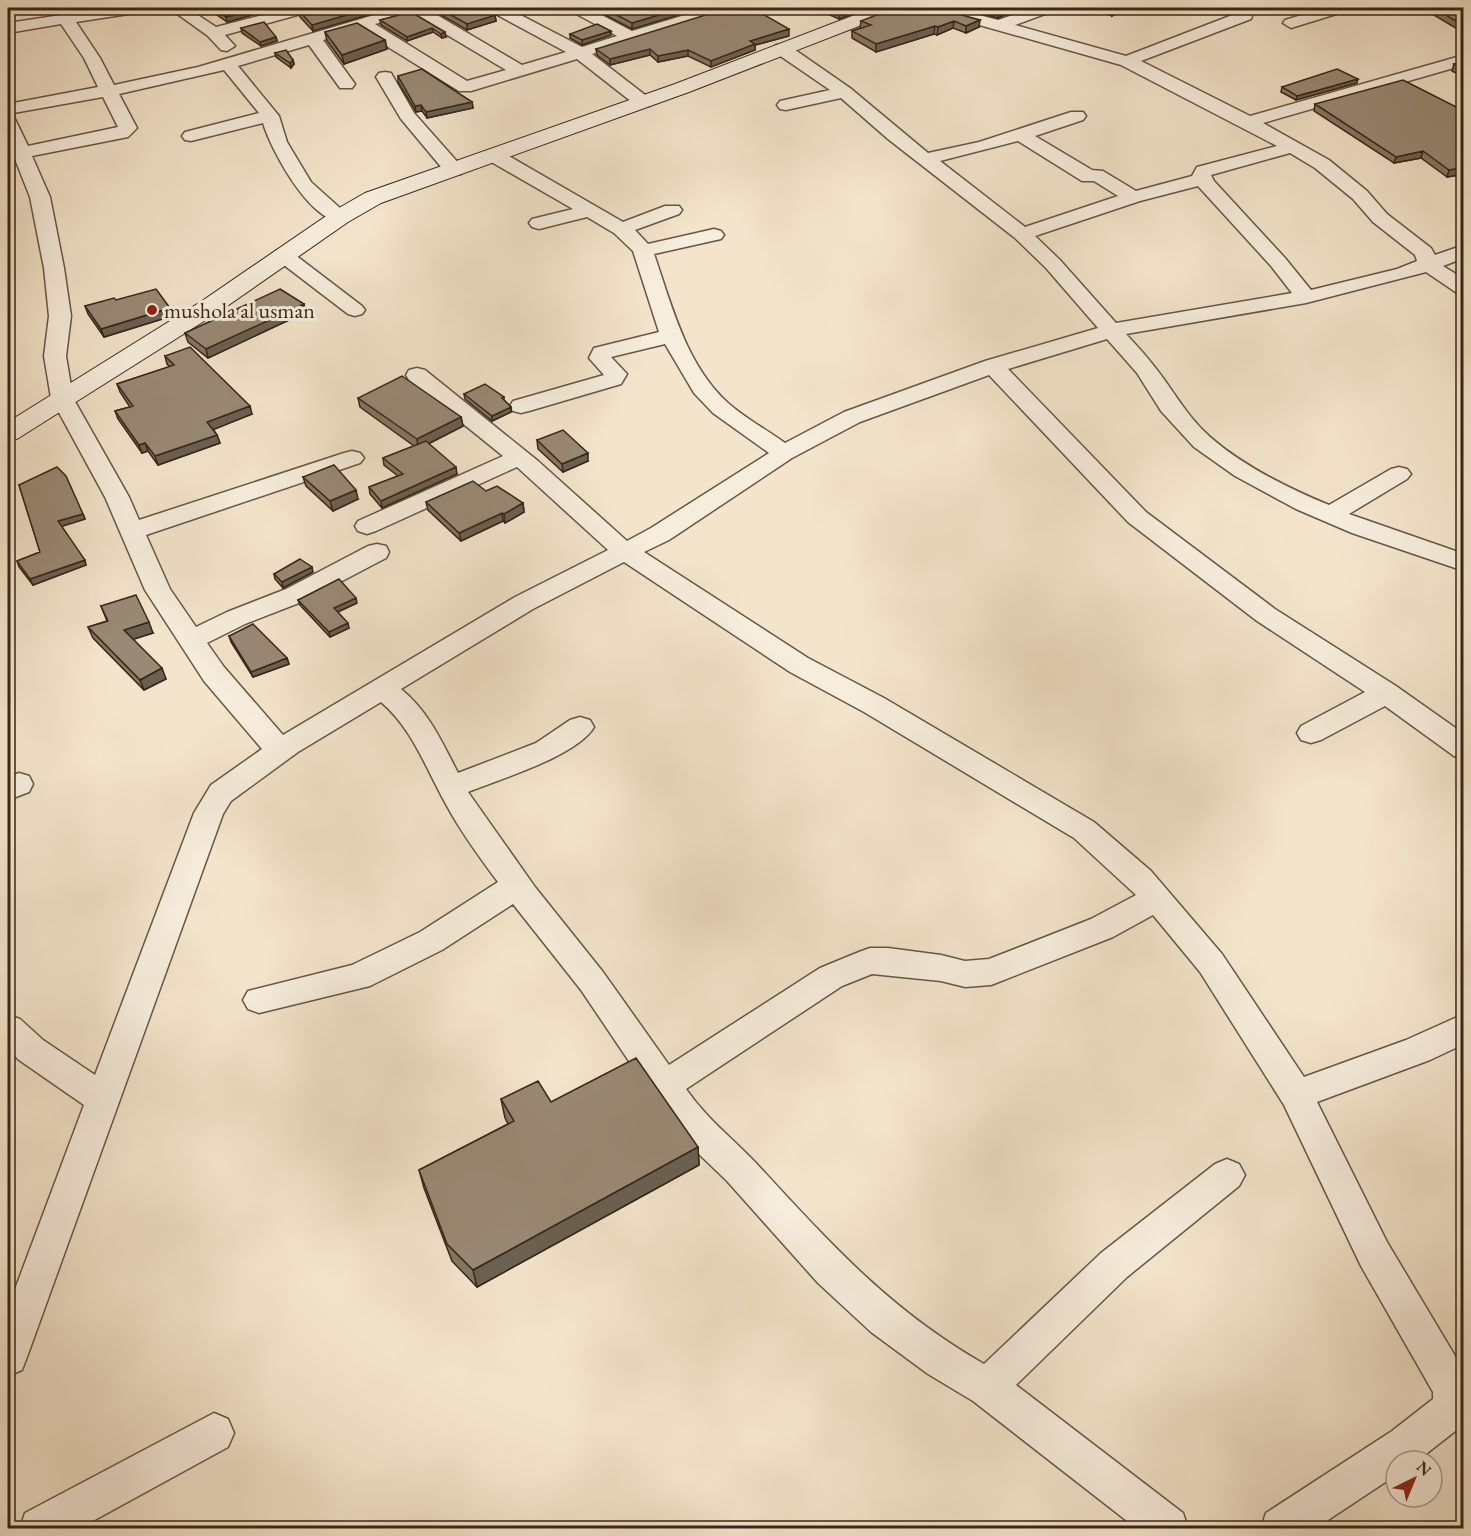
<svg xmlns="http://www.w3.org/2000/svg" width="1471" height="1536" font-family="'EB Garamond',serif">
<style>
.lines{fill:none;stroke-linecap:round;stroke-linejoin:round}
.minor-casing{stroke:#665644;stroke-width:3}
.secondary-casing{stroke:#372617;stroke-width:2}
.minor{fill:#f7eddd;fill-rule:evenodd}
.secondary{fill:#f7eddd;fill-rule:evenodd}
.wall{fill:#847665;stroke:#372617;stroke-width:1.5}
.shaded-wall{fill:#6b6052;stroke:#372617;stroke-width:1.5}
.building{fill:#998975;stroke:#372617;stroke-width:1.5}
.poi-dot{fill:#8f2418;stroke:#f7eddd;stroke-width:2}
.labels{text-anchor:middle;stroke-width:6;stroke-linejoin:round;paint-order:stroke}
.far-poi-label{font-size:22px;fill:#372617;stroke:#f7eddd;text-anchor:start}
</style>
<rect width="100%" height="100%" fill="#f3e4cb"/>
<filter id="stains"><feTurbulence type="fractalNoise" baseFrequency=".00333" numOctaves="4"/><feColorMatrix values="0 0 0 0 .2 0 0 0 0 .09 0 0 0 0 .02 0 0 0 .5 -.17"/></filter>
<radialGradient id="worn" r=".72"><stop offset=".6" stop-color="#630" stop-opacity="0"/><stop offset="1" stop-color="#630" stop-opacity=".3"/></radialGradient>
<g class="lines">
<g class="minor-casing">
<path id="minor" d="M108 8H143L135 13 76 22 100 58 114 85 198 67 398 8H425L522 65 566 52 490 11 488 8H507L582 47 617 36 571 11 569 8H588L632 31 708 8H731L729 11 592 54 649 98 652 102 649 106H637L577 59 471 91H459L359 29 323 40 355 84 352 88H340L309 45 238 66 279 116 287 142 311 182 350 217 347 221C313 229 271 150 263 123L191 141 185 140 182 136 185 132 259 113 224 70 119 94 137 128 128 137 32 156 50 197 64 268 71 316 66 356 73 398 129 497 139 520 344 453 352 451 360 453 364 458 360 463 146 535 170 589 196 627 227 612 286 589 368 546 377 544 386 546 389 552 386 558 304 601 245 624 207 643 224 667 283 735 515 597 608 550 517 467 376 531 367 534 358 531 355 526 358 521 503 456 409 380 406 375 409 370 417 368 425 370 538 461 627 541 651 528 769 453 713 413 694 393 665 344 611 357 627 374 621 384 529 411 521 413 513 411 510 406 513 401 604 375 589 358 594 348 659 332 633 251 614 233 587 217 539 229 532 227 529 223 532 219 573 209 488 160 486 156 488 152H502L623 222 665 206H679L682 210 679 214 635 230 648 244 714 229 721 231 724 235 721 239 654 254C672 306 686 365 728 403 745 418 767 430 785 443L844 412 985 361 1098 328 1046 268 1015 238 888 139 841 98 786 110 780 109 777 105 780 101 830 90 776 53 774 49 776 45H788L850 88 928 153 979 142 1071 112H1083L1086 116 1083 120 1035 136 1092 170 1103 171 1136 191 1192 176 1197 167 1277 146 1121 65 930 11 928 8H952L998 20 1033 8H1055L1053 11 1015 25 1126 56 1235 14 1227 8H1246L1253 13 1251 19 1141 61 1250 116 1464 55V65L1263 123 1329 160 1367 191 1387 214 1431 248 1435 255 1464 245V258L1443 266 1464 279V295L1457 293 1426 272 1306 303 1126 334C1135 344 1145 354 1153 365 1173 389 1186 416 1210 437 1243 466 1288 488 1329 505L1391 469 1399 467 1407 469 1411 474 1407 479 1349 514 1464 554V571L1352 533 1296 509 1235 476 1194 447 1161 411 1137 373 1107 339 1008 369 1146 512 1275 609 1396 686 1464 734V759L1454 756 1385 706 1321 740 1311 743 1301 740 1297 733 1301 726 1365 692 1257 621 1128 522 989 375 860 422 792 458 669 540 644 552 808 658 884 698 1094 822 1151 871 1222 954 1304 1077 1406 1040 1464 1014V1044L1430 1060 1317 1102 1387 1242 1464 1371 1463 1425 1417 1461H1396V1475L1316 1528H1261L1266 1513 1392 1431 1433 1399V1392L1361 1266 1284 1105 1200 972 1153 915 1113 937 991 985 965 987 941 981 872 974 842 986 686 1089C707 1119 731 1137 755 1162 828 1241 889 1310 984 1364L1101 1253 1215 1164 1227 1159 1239 1164 1245 1175 1239 1186 1127 1277 1016 1385 1183 1513 1188 1528H1136L973 1401 928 1374 871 1332 818 1283 727 1181 678 1134 581 990 513 904 442 950 370 986 259 1013 248 1009 243 1000 248 991 352 965 420 932 498 882C480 858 461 832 447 806 426 769 413 729 381 702L298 752 231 801 223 814 27 1357 22 1370 8 1376V1308L84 1105 19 1060 8 1049V1015L20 1019 43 1040 95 1075 194 813 211 785 262 749 204 681 145 590 105 497 51 398 44 356 49 316 44 268 30 197 15 159 8 160V150L11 149 8 141V116L14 117 28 146 118 127 103 97 8 114V104L98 87 84 58 61 24 8 33V23ZM412 14 506 70 467 81 375 24ZM1018 141 1082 181H1094L1118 196 1025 227 940 161ZM1290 153 1315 168 1353 199 1373 222 1415 255 1417 261 1397 269 1311 290 1285 258 1214 181 1211 175ZM1198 186 1271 266 1292 293 1116 323 1060 260 1035 236 1140 201ZM624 562 790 672 864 712 1074 838 1136 895 1091 919 989 959 965 961 941 955 888 948H870L859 952 820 968 669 1065 603 972 535 887 468 792C500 779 577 756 594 727L590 720 580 717 570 720 536 743 458 773C442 742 429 712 401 689L533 609Z
M169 8H187L216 27 290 8H314L312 11 225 35 235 46 227 51 221 50 208 36Z
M1325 8H1348L1346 11 1291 28 1283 23 1285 20Z
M385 72 391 73 414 113 461 166 463 170 461 174H447L401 119 376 77 379 73Z
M283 249 290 251 362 306 365 310 362 314 355 316 348 314 276 259 273 255 276 251Z
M19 773 29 776 33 784 29 792 8 800V777Z
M214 1413 228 1419 234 1433 228 1447 80 1528H20L25 1513Z"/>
</g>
<g class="secondary-casing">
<path id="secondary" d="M873 8H897L895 12 689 92 381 203 348 222 220 311 17 439 8 441V422L202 301 332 212 365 193 675 84Z"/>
</g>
<use href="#minor" class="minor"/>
<use href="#secondary" class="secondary"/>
</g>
<path class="wall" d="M207 8H254L255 10 256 14 227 22Z
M310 8 313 31 300 17 299 11Z
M429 8H490L494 10 496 21 467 30Z
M592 8H651L632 29Z
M814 8H868L839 19Z
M909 8 979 27 966 33 953 28 937 35 934 34 876 52 852 38V31L860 28 861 21Z
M959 8H1017L1016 10 998 18Z
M1084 8H1127L1112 16 1090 8 1087 9Z
M1159 8H1192L1179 14Z
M1422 8H1464V33Z
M411 12 446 37 442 38 433 32 407 41 381 25 380 20Z
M241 28 276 37 277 41 261 46 242 33Z
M325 32 385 40 387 49 344 64 327 41Z
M570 34 611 35 582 45 570 38Z
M789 36 755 45V50L711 67 688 56 658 62 650 55 610 65 597 55 596 49Z
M275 53 293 60 294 64 291 68 276 57Z
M1464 62V77L1452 71 1454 64Z
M398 76 472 102 473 108 427 118 422 111 416 112 398 82Z
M1357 83 1296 100 1281 92 1282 87Z
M1315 104 1464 111V174L1447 177 1421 158 1394 163 1314 111Z
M116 300 170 308 172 316 104 337 88 314 85 306Z
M306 312 208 358 188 342 185 333Z
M165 356 252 414 213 429 217 435 220 443 158 465 148 451 142 453 118 419 115 411 130 407 120 392 117 384 170 367 167 364Z
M464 394 504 397V400L511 407V412L492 421 465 399Z
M358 398 461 417 463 426 428 444 457 474 382 508 370 494 369 487 398 476 384 465 383 458 414 446 360 407Z
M537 440 588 461 563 472 538 449Z
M303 477 358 499 333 511 306 486Z
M19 485 83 514 85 519 61 526 86 565 33 585 19 567 17 561 40 552Z
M486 491 523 503 524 512 505 523 503 521 461 541 428 510 426 502Z
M313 572 283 588 275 579 274 574Z
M298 600 357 603 338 612 349 628 330 637 300 605Z
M101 606 153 633 133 639 166 679 144 690 93 638 88 627 107 621Z
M229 636 287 658 289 664 253 677 231 642Z
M501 1099 551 1102 698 1147 699 1165 477 1287 452 1261 424 1188 419 1170 508 1124 505 1118Z"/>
<path class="shaded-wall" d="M371 8H392L313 31 312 25Z
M682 8H702L632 29V23Z
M844 8H868L839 19 840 9Z
M1002 8H1017L1016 10 998 18 999 9Z
M1114 8H1127L1112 16Z
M1180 8H1192L1179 14Z
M255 10 256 14 227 22 226 17Z
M494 10 496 21 467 30V24L489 12Z
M980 20 979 27 966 33V26Z
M954 21 953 28 937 35 938 27Z
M935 26 934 34 876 52V44Z
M432 28 433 32 407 41V37Z
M789 29V36L755 45V50L711 67V61L750 41Z
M611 31V35L582 45V40Z
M445 32 446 37 442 38 441 34Z
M276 37 277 41 261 46 260 42Z
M385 40 387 49 344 64 342 55Z
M650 49V55L610 65V59Z
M688 50V56L658 62V56Z
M293 60 294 64 291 68 290 63Z
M1358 79 1357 83 1296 100 1297 96Z
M472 102 473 108 427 118 426 112Z
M421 105 422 111 416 112 415 106Z
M1423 151 1421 158 1394 163 1396 157Z
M1464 167V174L1447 177 1449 170Z
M304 304 306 312 208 358 206 349Z
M170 308 172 316 104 337 101 329Z
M250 406 252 414 210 431 207 422Z
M511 407V412L492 421V416Z
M461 417 463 426 418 449 417 439Z
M217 435 220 443 158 465 155 456Z
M145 443 148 451 142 453 139 445Z
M588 453V461L563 472 562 464Z
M456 467 457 474 382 508 381 501Z
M356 490 358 499 333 511 330 501Z
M523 503 524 512 505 523 504 514Z
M502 513 503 521 461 541 459 533Z
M83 514 85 519 60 527 58 521Z
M85 560 86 565 33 585 30 579Z
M312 567 313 572 283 588 282 582Z
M356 598 357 603 335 613 334 608Z
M149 622 153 633 128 641 124 630Z
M348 623 349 628 330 637 329 632Z
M287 658 289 664 253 677 251 672Z
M162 668 166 679 144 690 140 680Z
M698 1147 699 1165 477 1287 473 1270Z"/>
<path class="building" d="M212 8H254L255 10 226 17Z
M310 8H371L312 25 299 11Z
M438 8H490L494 10 489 12 496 15 467 24Z
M603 8H651L654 9 660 8H682L632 23Z
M728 8H752L789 29 750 41 755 44 711 61 688 50 658 56 650 49 610 59 596 49Z
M894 8H936L980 20 966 26 954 21 938 27 935 26 876 44 852 31 871 25 861 21Z
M1434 8H1464V26Z
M411 12 445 32 441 34 432 28 407 37 380 20Z
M264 22 276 37 260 42 241 28Z
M357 23 385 40 342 55 325 32Z
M597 24 611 31 582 40 570 34Z
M286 50 293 60 290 63 275 53Z
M1464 62V69L1454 64Z
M422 69 472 102 426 112 421 105 415 106 398 76Z
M1337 69 1358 79 1297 96 1282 87Z
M1403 80 1464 111V167L1449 170 1423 151 1396 157 1315 104Z
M156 289 170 308 101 329 85 306 114 298 116 300Z
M280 289 304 304 206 349 185 333Z
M190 347 250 406 207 422 217 435 155 456 145 443 139 445 115 411 133 406 117 384 174 365 165 356Z
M402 376 461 417 417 439 358 398Z
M485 384 504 397 502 398 511 407 492 416 464 394Z
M563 430 588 453 562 464 537 440Z
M426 441 456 467 381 501 369 487 403 474 383 458Z
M334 465 356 490 330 501 303 477Z
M57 467 66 476 83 514 58 521 85 560 30 579 17 561 40 552 19 485Z
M473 481 486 491 497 486 523 503 504 514 502 513 459 533 426 502Z
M300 559 312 567 282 582 274 574Z
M339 579 356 598 334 608 348 623 329 632 298 600Z
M136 595 149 622 124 630 162 668 140 680 88 627 108 621 101 606Z
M253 624 287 658 251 672 229 636Z
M636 1058 698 1147 473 1270 447 1244 419 1170 514 1121 501 1099 538 1081 551 1102Z"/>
<circle class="poi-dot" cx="152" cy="310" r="6"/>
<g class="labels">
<g class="far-poi-label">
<text x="164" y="318">mushola al usman</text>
</g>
</g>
<rect width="1471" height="1536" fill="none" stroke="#f3e4cb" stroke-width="30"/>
<rect x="9" y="9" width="1453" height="1518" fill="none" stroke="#372617" stroke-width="3"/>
<rect x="15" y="15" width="1441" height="1506" fill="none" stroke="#372617" stroke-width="1.5"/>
<g transform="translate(1414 1479) rotate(43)"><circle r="28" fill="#f7eddd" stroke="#aa9d8e" stroke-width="1.5"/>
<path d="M0-4.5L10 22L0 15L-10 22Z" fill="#8f2418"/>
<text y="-9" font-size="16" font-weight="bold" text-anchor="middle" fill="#372617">N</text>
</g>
<rect width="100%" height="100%" filter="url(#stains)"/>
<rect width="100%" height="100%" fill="url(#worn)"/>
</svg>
